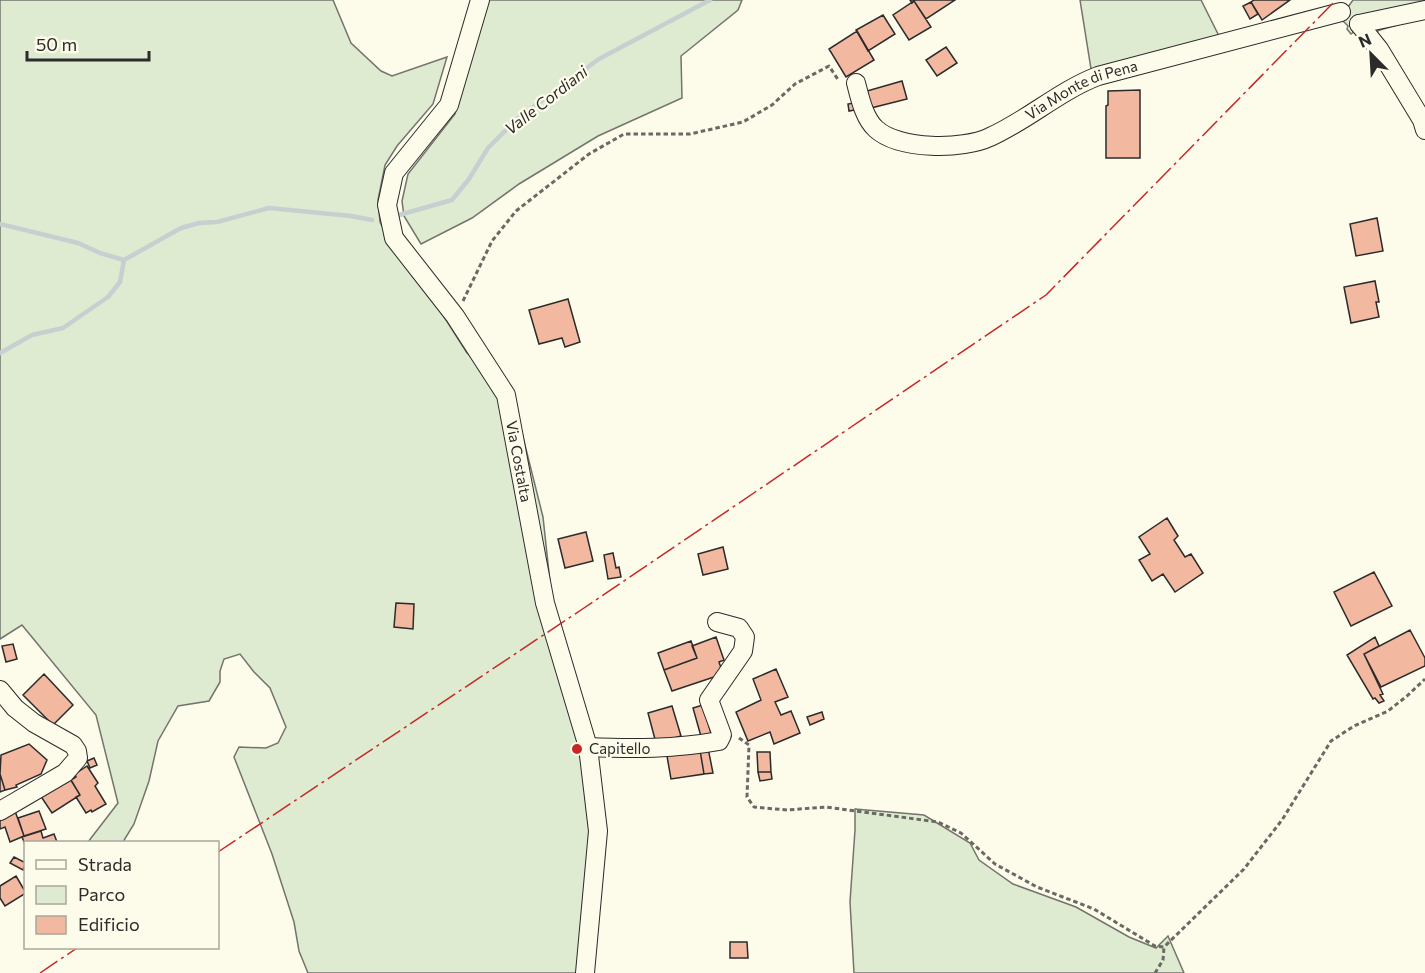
<svg xmlns="http://www.w3.org/2000/svg" width="1425" height="973" font-family="Commissioner,sans-serif">
<style>
.green{fill:#deebd1;stroke:#74746e;stroke-width:1.5}
.lines{fill:none;stroke-linecap:round;stroke-linejoin:round}
.stream{stroke:#c7d0d0;stroke-width:4.5}
.building{fill:#f2b8a0;stroke:#2b2b2b;stroke-width:1.5}
.minor-casing{stroke:#2b2b2b;stroke-width:20}
.path{stroke:#6a6964;stroke-width:3;stroke-dasharray:4.5 3;stroke-linecap:butt}
.minor{stroke:#fdfbea;stroke-width:18}
.power{stroke:#c62828;stroke-width:1.5;stroke-dasharray:21 4.5 3 4.5;stroke-linecap:butt}
.poi-dot{fill:#c62828;stroke:#fdfbea;stroke-width:2}
.labels{text-anchor:middle;stroke-width:4.5;stroke-linejoin:round;paint-order:stroke}
.street-label{font-size:15px;fill:#2b2b2b;stroke:#fdfbea}
.poi-label{font-size:15px;fill:#2b2b2b;stroke:#fdfbea;text-anchor:start}
.water-label{font-size:16px;font-style:italic;fill:#2b2b2b;stroke:#fdfbea}
</style>
<rect width="100%" height="100%" fill="#fdfbea"/>
<path class="green" d="M0 0H333L351 43 381 71 392 76 447 57 433 104 397 146 385 165 378 200 380 222 389 240 441 312 467 353 511 389 543 517 557 647 593 753 594 973H308L299 951 294 922 272 854 234 757 239 747 266 748 278 743 286 727 270 688 254 672 240 654 224 659 220 671V682L209 701 178 706 158 741 149 781 134 824 123 842H88L118 803 96 715 22 625 0 639Z
M488 0H742L738 10 681 56 682 98 598 136 519 184 472 218 421 244 404 216 402 201 408 174 455 114Z
M1080 0H1201L1220 38 1092 75Z
M1353 0H1425V17L1380 30 1360 39 1354 32 1351 34 1347 29 1348 26 1340 18Z
M855 809 924 815 970 843 979 860 1013 884 1076 907 1129 937 1156 948 1168 936 1184 973H854L850 902 855 830Z"/>
<g class="lines">
<path class="stream" d="M399 215 452 200 469 179 488 148 518 118 599 59 710 0
M0 224 78 243 100 253 124 260
M0 353 32 335 63 328 108 297 120 282 124 260 181 228 199 223 217 222 269 208 351 216 372 220"/>
</g>
<path class="building" d="M910 0H955L926 19 914 1 912 3Z
M1254 0H1290L1262 20 1251 2Z
M914 1 931 27 909 40 893 15Z
M1251 2 1258 14 1250 19 1243 6Z
M883 15 895 34 868 51 856 30Z
M857 31 874 60 846 77 829 49Z
M946 47 957 63 937 76 926 60Z
M902 81 907 99 871 108 867 91Z
M1140 90V158H1106V106L1108 105V91Z
M859 102 860 109 849 111 848 104Z
M1377 218 1383 251 1356 256 1350 224Z
M1375 281 1379 302H1376L1379 317 1351 323 1344 287Z
M568 299 580 342 565 347 562 338 539 344 529 310Z
M1167 518 1178 536 1174 540 1185 557 1191 554 1203 573 1175 592 1163 574 1152 581 1139 560 1150 554 1139 537Z
M586 532 593 561 565 568 558 539Z
M723 547 728 569 703 575 698 554Z
M613 553 616 568 619 567 621 577 608 579 604 555Z
M1374 572 1392 606 1351 626 1334 592Z
M396 603 414 604 413 629 394 627Z
M1410 630 1425 658V666L1381 687 1364 654Z
M716 637 724 660 719 662 723 674 672 691 664 670 697 658 692 646Z
M1375 637 1379 646 1364 654 1383 694 1380 695 1384 701 1379 703 1375 698 1373 699 1347 655Z
M691 641 697 658 664 670 658 653Z
M13 644 17 659 6 662 2 646Z
M776 669 788 697 775 702 781 715 791 711 800 733 774 744 770 732 748 741 736 712 761 700 753 679Z
M44 674 73 705 53 725 23 695Z
M703 705 712 737 702 740 693 708Z
M672 706 681 736 656 743 648 713Z
M822 712 824 719 810 725 807 717Z
M29 744 47 760 41 774 16 785 17 787 5 790 0 774 1 755Z
M708 748 713 773 704 774 700 750Z
M700 750 704 774 671 779 667 756Z
M757 752H770L771 772H758Z
M94 758 97 765 90 768 87 761Z
M87 766 98 783 95 786 106 804 92 812 91 810 86 813 76 797 80 795 71 780 76 777 75 774Z
M758 772H771L772 779 760 781Z
M0 774 5 790 0 792Z
M69 777 80 795 52 813 40 795Z
M15 811 24 836 10 842 5 827 0 829V820Z
M39 811 46 829 24 836 18 818Z
M41 831 43 838 54 834 57 842H26V847L22 837Z
M14 857 26 863 23 870 10 863Z
M16 876 26 893 5 906 0 898V886Z
M730 942H747L748 958H730Z"/>
<g class="lines">
<g class="minor-casing">
<g id="minor">
<path id="s1" d="M480 0 449 105 394 173 387 205 394 238 455 316 506 395 545 603 588 747 598 831 585 973"/>
<path d="M1359 24 1379 49 1422 120 1425 130"/>
<path d="M1359 24 1425 10"/>
<path id="s2" d="M856 83C860 98 864 118 876 129 899 150 963 150 990 137 1028 120 1059 91 1098 76L1341 12"/>
<path d="M0 690 15 708 34 723 73 745 77 751 78 758 65 773 0 811"/>
<path d="M588 747C633 749 675 749 719 741L722 735 709 700 743 651 745 637 739 628 717 622"/>
</g>
</g>
<path class="path" d="M463 301 492 241 516 211 589 154 624 134H690L743 122 772 105 795 84 829 66 839 81
M739 738 749 745 747 797 754 807 787 810 826 807 938 822 961 833 995 864 1037 887 1094 909 1155 946 1164 947 1244 869 1282 820 1331 741 1354 726 1388 711 1407 696 1425 679
M1155 973 1163 960 1164 947"/>
<use href="#minor" class="minor"/>
<path class="power" d="M218 852 581 610 1046 295 1336 0
M40 973 77 948"/>
</g>
<circle class="poi-dot" cx="577" cy="749" r="6"/>
<g class="labels">
<g class="street-label">
<text dy="5" stroke="none"><textPath href="#s2" startOffset="273">Via Monte di Pena</textPath></text>
<text dy="5" stroke="none"><textPath href="#s1" startOffset="524">Via Costalta</textPath></text>
</g>
<g class="poi-label">
<text x="589" y="754">Capitello</text>
</g>
<g class="water-label">
<text transform="translate(546 100) rotate(-38)" y="6">Valle Cordiani</text>
</g>
</g>
<rect x="24" y="841" width="195" height="108" fill="#fdfbea" stroke="#a9a89e" stroke-width="1.5"/>
<rect x="36" y="860" width="30" height="9" fill="#fdfbea" stroke="#a9a89e" stroke-width="1.5"/>
<text x="78" y="871" font-size="18" fill="#2b2b2b">Strada</text>
<rect x="36" y="886" width="30" height="18" fill="#deebd1" stroke="#a9a89e" stroke-width="1.5"/>
<text x="78" y="901" font-size="18" fill="#2b2b2b">Parco</text>
<rect x="36" y="916" width="30" height="18" fill="#f2b8a0" stroke="#a9a89e" stroke-width="1.5"/>
<text x="78" y="931" font-size="18" fill="#2b2b2b">Edificio</text>
<g transform="translate(1371 54) rotate(336)" stroke="#fdfbea" stroke-width="4.5" paint-order="stroke">
<path d="M0-4.5L10 22L0 15L-10 22Z" fill="#2b2b2b"/>
<text y="-9" font-size="16" font-weight="bold" text-anchor="middle" fill="#2b2b2b">N</text>
</g>
<path d="M27 51v9h122v-9" fill="none" stroke="#2b2b2b" stroke-width="3"/>
<text x="36" y="51" font-size="18" fill="#2b2b2b" stroke="#fdfbea" stroke-width="4.5" paint-order="stroke">50 m</text>
</svg>
